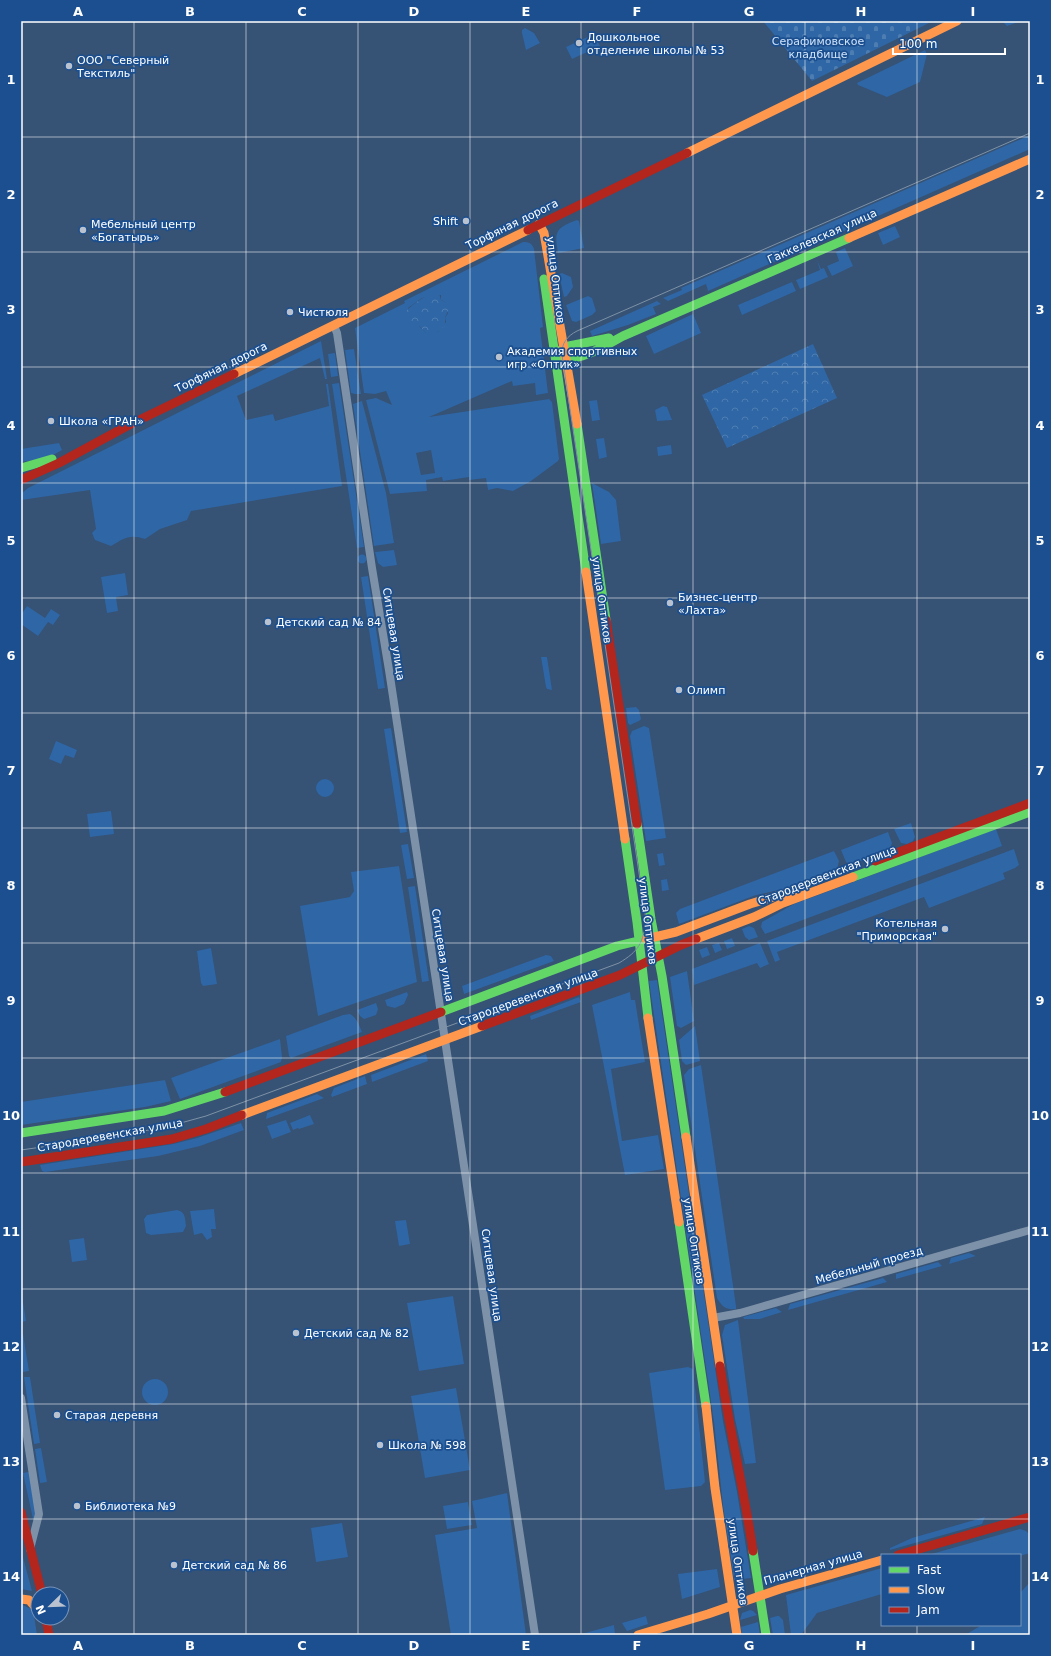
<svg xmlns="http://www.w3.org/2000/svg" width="1051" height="1656" font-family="'DejaVu Sans',sans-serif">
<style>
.green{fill:#2f66a5;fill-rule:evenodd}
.forest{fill:url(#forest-crowns)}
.cemetery{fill:url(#cemetery-stones)}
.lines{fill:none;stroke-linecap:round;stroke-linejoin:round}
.street{stroke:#7d92a8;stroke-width:8}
.fast{stroke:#63d668;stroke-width:9}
.slow{stroke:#ff974d;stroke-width:9}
.jam{stroke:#b3261e;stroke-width:9}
.tram{stroke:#7e92a7;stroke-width:1}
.grid{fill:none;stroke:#fff;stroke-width:1;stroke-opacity:0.55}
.poi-dot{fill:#b9c2ce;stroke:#1b4f8f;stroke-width:1.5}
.labels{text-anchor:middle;stroke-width:3.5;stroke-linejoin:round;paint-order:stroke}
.poi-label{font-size:11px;fill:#fff;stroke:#1b4f8f;text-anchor:start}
.park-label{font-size:11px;fill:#cfe3fa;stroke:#1b4f8f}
.street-label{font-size:11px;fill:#fff;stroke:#1b4f8f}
.neatline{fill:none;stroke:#fff;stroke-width:1.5}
.grid-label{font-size:13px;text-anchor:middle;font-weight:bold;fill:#fff}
</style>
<defs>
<pattern id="forest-crowns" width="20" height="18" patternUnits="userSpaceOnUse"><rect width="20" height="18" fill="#2f66a5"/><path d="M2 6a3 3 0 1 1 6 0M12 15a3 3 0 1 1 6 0" fill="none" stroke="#4e7db2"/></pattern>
<pattern id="cemetery-stones" width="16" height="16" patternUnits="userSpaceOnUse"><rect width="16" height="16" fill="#2f66a5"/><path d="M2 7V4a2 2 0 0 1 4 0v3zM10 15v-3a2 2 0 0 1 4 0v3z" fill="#4e7db2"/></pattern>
</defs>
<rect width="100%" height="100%" fill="#365274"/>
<path class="green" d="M1002 21H1022L1007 26Z
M525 28 534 33 540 43 526 50 522 33V30Z
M594 34 600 46 572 59 566 47Z
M925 50 927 54 920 82 887 97 858 85 857 83Z
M1030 135V149L708 291 706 284 668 301 663 298 682 290 681 288Z
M577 220 579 221 584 248 558 253C554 231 556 228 577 220Z
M895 226 900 237 883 245 878 233Z
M523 242C529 242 532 243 534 249L543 327 540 328 548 393 536 395 535 383 513 386 512 381 429 417 549 399 552 402 559 459 558 461 531 481 513 491 497 488 488 490 486 478 469 480V477L443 481 442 477 426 480 427 491 390 494 366 400 376 398 392 405 386 391 375 394 364 393 355 328 405 303 404 301ZM441 295V300L445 302 448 313 445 318 446 322 438 332 426 333 419 326 408 308 422 298ZM431 450 435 473 421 475 416 453Z
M845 248 853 266 832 276 827 266 839 261 836 252Z
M817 260 821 269 824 268 828 277 800 289 796 280 820 270Z
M562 273 571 277 573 287 567 296 564 297 559 274Z
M792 282 796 291 742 315 738 305Z
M588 296 592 298 596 311 592 315 576 322 572 321 566 305Z
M657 301 661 304 653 307 656 314 628 325 592 336 590 331Z
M693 314 701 333 654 354 646 336Z
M321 341 327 379H325L320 358 237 396 246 420 273 414 275 421 329 406 326 384H328L342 486 191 511 187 520 160 529 145 539C129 534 125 538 111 546L95 540 92 533 96 529 90 490 21 500V494L28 488Z
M354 349 361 394H355L351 393 345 350Z
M335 353 338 376 331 377 328 354Z
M339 383 364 547 357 548 332 384Z
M597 400 600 420 592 421 589 401Z
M362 401 386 493 394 543 374 546 353 404Z
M663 406 667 407 672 420 657 421 655 410Z
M604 438 607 457 599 459 596 439Z
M59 443 62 450 48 458 21 462V449Z
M671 445 672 454 658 456 657 447Z
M592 483 609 492 616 500 621 541 601 544Z
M394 550 397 565 383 567 378 563 375 552Z
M357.5 559a4.5 4.5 0 1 1 9 0a4.5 4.5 0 1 1-9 0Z
M125 573 128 595 116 597 118 611 107 613 101 577Z
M368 576 385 688 378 689 361 577Z
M27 606 45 618 51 609 60 615 53 625 48 622 38 636 21 624V615Z
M541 657H547L552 690 547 689 546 687Z
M636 707 639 710 641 719 639 721 630 725 628 723 626 708Z
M644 726 649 728 666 838 646 841 630 736 632 731Z
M391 728 407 832 400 833 384 729Z
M56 741 77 750 74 758 65 755 61 764 49 759Z
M316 788a9 9 0 1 1 18 0a9 9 0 1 1-18 0Z
M111 811 114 834 90 837 87 814Z
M911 823 915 837 913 841 907 844 901 843 894 829Z
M996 829 1002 846 765 934 761 927 762 922 794 904Z
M888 832 892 843 890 849 851 865 846 862 841 850Z
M408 844 414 878 407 879 401 845Z
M1014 849 1019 865 1015 868 1003 873 1005 879 929 908 924 897 777 952 780 960 775 962 767 941Z
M834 851 839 861 837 870 788 888 756 895 679 924 676 913 680 909Z
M663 853 665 865 659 866 657 854Z
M399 866 417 982 318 1016 300 906 350 897 354 891 351 872Z
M667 879 669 890 662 891 661 880Z
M415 886 429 981 422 982 408 887Z
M749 926 754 928 758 937 749 940 745 937 742 929Z
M732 938 735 946 727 949 724 941Z
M719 943 722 950 715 953 712 945Z
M760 943 769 964 760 968 757 963 694 985 692 969Z
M707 947 710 955 702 958 699 950Z
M211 948 217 984 203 986 201 983 197 951Z
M546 955 551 956 554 961 464 994 462 986Z
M687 971 694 1021 681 1028 677 1026 670 977Z
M657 980 723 1421 737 1492 751 1578 734 1580 723 1505 714 1422 649 981Z
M407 992 408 995 404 1004 395 1008 387 1006 385 1000Z
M630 992 631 1000H635L645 1062 611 1069 622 1141 658 1135 664 1169 625 1175 592 1005Z
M579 997 581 1002 531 1020 530 1016Z
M376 1003 378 1009 376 1015 364 1019 360 1016 357 1010Z
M350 1014C357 1018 359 1025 362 1032L291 1058 289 1056 286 1036 343 1015Z
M695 1026 700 1061 686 1065 682 1061 679 1040Z
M280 1039 282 1057 281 1062 180 1099 171 1078Z
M426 1054 428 1061 372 1082 371 1075Z
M701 1065 736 1306V1309C726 1310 722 1307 717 1298L684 1075 689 1069Z
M365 1076 367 1084 332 1097 331 1095 334 1088Z
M165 1080 171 1101 145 1107 21 1125V1102Z
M317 1094 324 1098 266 1119 267 1113Z
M310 1115 314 1124 299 1129 298 1128 293 1130 290 1123Z
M286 1120 291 1132 272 1139 267 1126Z
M241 1123 244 1130 200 1146 158 1156 45 1172 42 1171 40 1165 173 1144 197 1138Z
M214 1209 216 1229H211L212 1237 207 1240 202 1233 194 1235 190 1211Z
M177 1210C186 1212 185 1219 186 1226L183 1232 151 1235 146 1233 144 1219 147 1215Z
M406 1220 410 1244 399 1246 395 1221Z
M84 1238 87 1260 72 1262 69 1240Z
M969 1253 976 1256 949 1264 951 1258Z
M938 1262 942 1266 896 1279V1274Z
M883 1278 887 1282 788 1310 790 1304Z
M21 1290 26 1321 21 1322Z
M453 1296 464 1364 419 1371 407 1303Z
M776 1308 782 1312 760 1319H744L743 1317Z
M738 1320 756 1463 745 1464 735 1419 722 1335 725 1325Z
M21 1334H23L29 1371 23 1372 21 1356Z
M688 1367 693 1369 705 1482 701 1486 665 1490 649 1373Z
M24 1377H30L40 1443 34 1444Z
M142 1392a13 13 0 1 1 26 0a13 13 0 1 1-26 0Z
M456 1388 470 1470 425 1478 411 1396Z
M41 1448 47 1482 40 1483 35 1449Z
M28 1472 31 1473 36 1512 35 1520 33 1519 23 1473Z
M507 1493 526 1635H451L435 1535 477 1528 472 1501Z
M468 1502 472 1525 447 1529 443 1506Z
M985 1517 982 1524 890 1550V1548L912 1538Z
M342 1523 348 1557 316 1562 311 1528Z
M1020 1529 1026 1531 1030 1535V1553L1020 1556 928 1555Z
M21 1550 32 1591 21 1589Z
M882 1568V1594L817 1613 801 1635H791L786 1595Z
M717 1569 720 1587 682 1599 678 1574Z
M1030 1582V1632L1023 1635H965L982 1625H1020V1593Z
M21 1604 31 1609 34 1615 37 1635H21Z
M750 1610 753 1611 757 1615 740 1620 742 1613Z
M646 1616 648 1624 627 1631 622 1623Z
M777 1616H779L783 1620 785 1635H773L770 1618Z
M758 1622 760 1635H742L741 1627Z
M614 1625 615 1634 612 1635H578Z"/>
<path class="forest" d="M435 292 439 293 441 300 447 303 449 308 445 318V326C440 329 434 338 427 334 424 332 422 328 419 326L409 327 403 322 402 316C411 304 422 298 435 292Z
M813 344 837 398 727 448 702 395Z"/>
<path class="cemetery" d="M763 21H933L812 81Z"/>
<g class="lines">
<path class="street" d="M334 326 337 333 372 568 389 670 535 1635
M713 1318 740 1313 1030 1230
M21 1398 39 1514 30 1549"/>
<path class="fast" d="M544 279 586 572
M559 352 564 347 609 338
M561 358C583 361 604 346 623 336L849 238
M577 424 606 620
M21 468 52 459
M637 824 651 919 662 976 686 1137
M625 839 637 922 648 1018
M853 877 1030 812
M441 1012 617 946 646 939
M21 1133 164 1111 225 1092
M679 1222 706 1406
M753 1551 766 1635"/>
<path class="slow" d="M687 153 957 21
M539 224 544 233 577 424
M849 238 1030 159
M234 374 528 230
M586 572 625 839
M646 939 676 932 750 904 793 891
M696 939 754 917 783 903 853 877
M648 1018 679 1222
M242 1115 482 1026
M686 1137 720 1366
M706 1406 715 1488 737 1635
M21 1599 29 1600 38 1610
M638 1635 708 1614 780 1589 882 1560"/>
<path class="jam" d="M528 230 687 153
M21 480 59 463 129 425 234 374
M606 620 637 824
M875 861 1030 803
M482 1026 620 975 681 945 696 939
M225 1092 441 1012
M21 1162 172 1139 206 1129 242 1115
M720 1366C729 1428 744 1489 753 1551
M21 1512 42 1594
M898 1555 1030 1517
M46 1618 49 1635"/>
<path class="tram" d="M21 1150C83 1141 146 1134 206 1116L619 963C639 951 643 943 646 920L562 355C561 344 567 336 577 331L1030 133"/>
</g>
<path class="grid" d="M134 21V1635M246 21V1635M358 21V1635M470 21V1635M581 21V1635M693 21V1635M805 21V1635M917 21V1555M21 137H1030M21 252H1030M21 367H1030M21 483H1030M21 598H1030M21 713H1030M21 828H1030M21 943H1030M21 1058H1030M21 1173H1030M21 1289H1030M21 1404H1030M21 1519H1030M917 1625V1635"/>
<g class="poi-dot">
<circle cx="579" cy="43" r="4"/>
<circle cx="69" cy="66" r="4"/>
<circle cx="466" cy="221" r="4"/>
<circle cx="83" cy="230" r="4"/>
<circle cx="290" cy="312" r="4"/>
<circle cx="499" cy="357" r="4"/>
<circle cx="51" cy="421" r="4"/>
<circle cx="670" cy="603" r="4"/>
<circle cx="268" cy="622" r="4"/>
<circle cx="679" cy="690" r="4"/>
<circle cx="945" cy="929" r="4"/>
<circle cx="296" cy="1333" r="4"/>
<circle cx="57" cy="1415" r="4"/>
<circle cx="380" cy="1445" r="4"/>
<circle cx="77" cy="1506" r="4"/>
<circle cx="174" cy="1565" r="4"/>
</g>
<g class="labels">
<g class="poi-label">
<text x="587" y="41">Дошкольное<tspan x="587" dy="13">отделение школы № 53</tspan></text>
<text x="77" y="64">ООО "Северный<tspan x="77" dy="13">Текстиль"</tspan></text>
<text x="458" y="225" text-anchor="end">Shift</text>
<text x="91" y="228">Мебельный центр<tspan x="91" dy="13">«Богатырь»</tspan></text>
<text x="298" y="316">Чистюля</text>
<text x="507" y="355">Академия спортивных<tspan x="507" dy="13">игр «Оптик»</tspan></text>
<text x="59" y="425">Школа «ГРАН»</text>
<text x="678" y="601">Бизнес-центр<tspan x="678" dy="13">«Лахта»</tspan></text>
<text x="276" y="626">Детский сад № 84</text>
<text x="687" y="694">Олимп</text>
<text x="937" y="927" text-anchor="end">Котельная<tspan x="937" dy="13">"Приморская"</tspan></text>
<text x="304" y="1337">Детский сад № 82</text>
<text x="65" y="1419">Старая деревня</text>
<text x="388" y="1449">Школа № 598</text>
<text x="85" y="1510">Библиотека №9</text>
<text x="182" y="1569">Детский сад № 86</text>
</g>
<g class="park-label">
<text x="818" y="45">Серафимовское<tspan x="818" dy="13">кладбище</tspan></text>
</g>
<g class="street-label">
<text transform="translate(512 224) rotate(-26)" y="4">Торфяная дорога</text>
<text transform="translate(822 236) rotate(-24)" y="4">Гаккелевская улица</text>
<text transform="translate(556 280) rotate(83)" y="4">улица Оптиков</text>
<text transform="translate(221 367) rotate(-26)" y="4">Торфяная дорога</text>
<text transform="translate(602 600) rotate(82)" y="4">улица Оптиков</text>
<text transform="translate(394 634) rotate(81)" y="4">Ситцевая улица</text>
<text transform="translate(827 875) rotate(-21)" y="4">Стародеревенская улица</text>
<text transform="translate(648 921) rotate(83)" y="4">улица Оптиков</text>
<text transform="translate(443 955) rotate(81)" y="4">Ситцевая улица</text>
<text transform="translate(528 997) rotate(-20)" y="4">Стародеревенская улица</text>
<text transform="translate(110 1135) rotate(-10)" y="4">Стародеревенская улица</text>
<text transform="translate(694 1241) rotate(81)" y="4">улица Оптиков</text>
<text transform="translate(869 1265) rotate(-16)" y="4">Мебельный проезд</text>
<text transform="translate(492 1275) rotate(82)" y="4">Ситцевая улица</text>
<text transform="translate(738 1562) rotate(82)" y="4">улица Оптиков</text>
<text transform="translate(813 1567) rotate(-16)" y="4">Планерная улица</text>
</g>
</g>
<rect width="1051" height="1656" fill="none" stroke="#1b4f8f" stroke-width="44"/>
<rect x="881" y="1554" width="140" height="72" fill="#1b4f8f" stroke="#7695bc"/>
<rect x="889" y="1567" width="20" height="6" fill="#63d668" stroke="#7695bc"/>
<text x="917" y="1574" font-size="12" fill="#ffffff">Fast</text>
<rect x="889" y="1587" width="20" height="6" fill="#ff974d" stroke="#7695bc"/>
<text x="917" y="1594" font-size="12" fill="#ffffff">Slow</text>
<rect x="889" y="1607" width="20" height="6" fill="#b3261e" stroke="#7695bc"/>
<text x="917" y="1614" font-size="12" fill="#ffffff">Jam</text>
<g transform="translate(50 1606) rotate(247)"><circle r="19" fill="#1b4f8f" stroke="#7695bc"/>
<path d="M0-3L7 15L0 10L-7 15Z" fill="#b9c2ce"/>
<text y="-6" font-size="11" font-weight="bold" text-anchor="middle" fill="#ffffff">N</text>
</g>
<path d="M893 48v6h112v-6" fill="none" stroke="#ffffff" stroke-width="2"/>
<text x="899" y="48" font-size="12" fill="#ffffff" stroke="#1b4f8f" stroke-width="3" paint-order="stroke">100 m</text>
<rect x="22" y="22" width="1007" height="1612" class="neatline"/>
<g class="grid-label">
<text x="78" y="16">A</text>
<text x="190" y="16">B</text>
<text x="302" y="16">C</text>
<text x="414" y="16">D</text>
<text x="526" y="16">E</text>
<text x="637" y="16">F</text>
<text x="749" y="16">G</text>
<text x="861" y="16">H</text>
<text x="973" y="16">I</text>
<text x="11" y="84">1</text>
<text x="1040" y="84">1</text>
<text x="11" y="199">2</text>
<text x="1040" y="199">2</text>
<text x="11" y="314">3</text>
<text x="1040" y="314">3</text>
<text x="11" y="430">4</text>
<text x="1040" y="430">4</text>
<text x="11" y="545">5</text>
<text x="1040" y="545">5</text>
<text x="11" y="660">6</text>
<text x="1040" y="660">6</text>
<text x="11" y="775">7</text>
<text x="1040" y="775">7</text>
<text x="11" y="890">8</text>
<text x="1040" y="890">8</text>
<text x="11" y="1005">9</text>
<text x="1040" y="1005">9</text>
<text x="11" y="1120">10</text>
<text x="1040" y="1120">10</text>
<text x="11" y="1236">11</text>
<text x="1040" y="1236">11</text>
<text x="11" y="1351">12</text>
<text x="1040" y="1351">12</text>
<text x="11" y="1466">13</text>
<text x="1040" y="1466">13</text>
<text x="11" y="1581">14</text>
<text x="1040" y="1581">14</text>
<text x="78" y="1650">A</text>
<text x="190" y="1650">B</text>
<text x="302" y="1650">C</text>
<text x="414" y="1650">D</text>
<text x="526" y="1650">E</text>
<text x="637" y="1650">F</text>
<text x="749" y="1650">G</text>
<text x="861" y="1650">H</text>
<text x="973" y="1650">I</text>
</g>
</svg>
